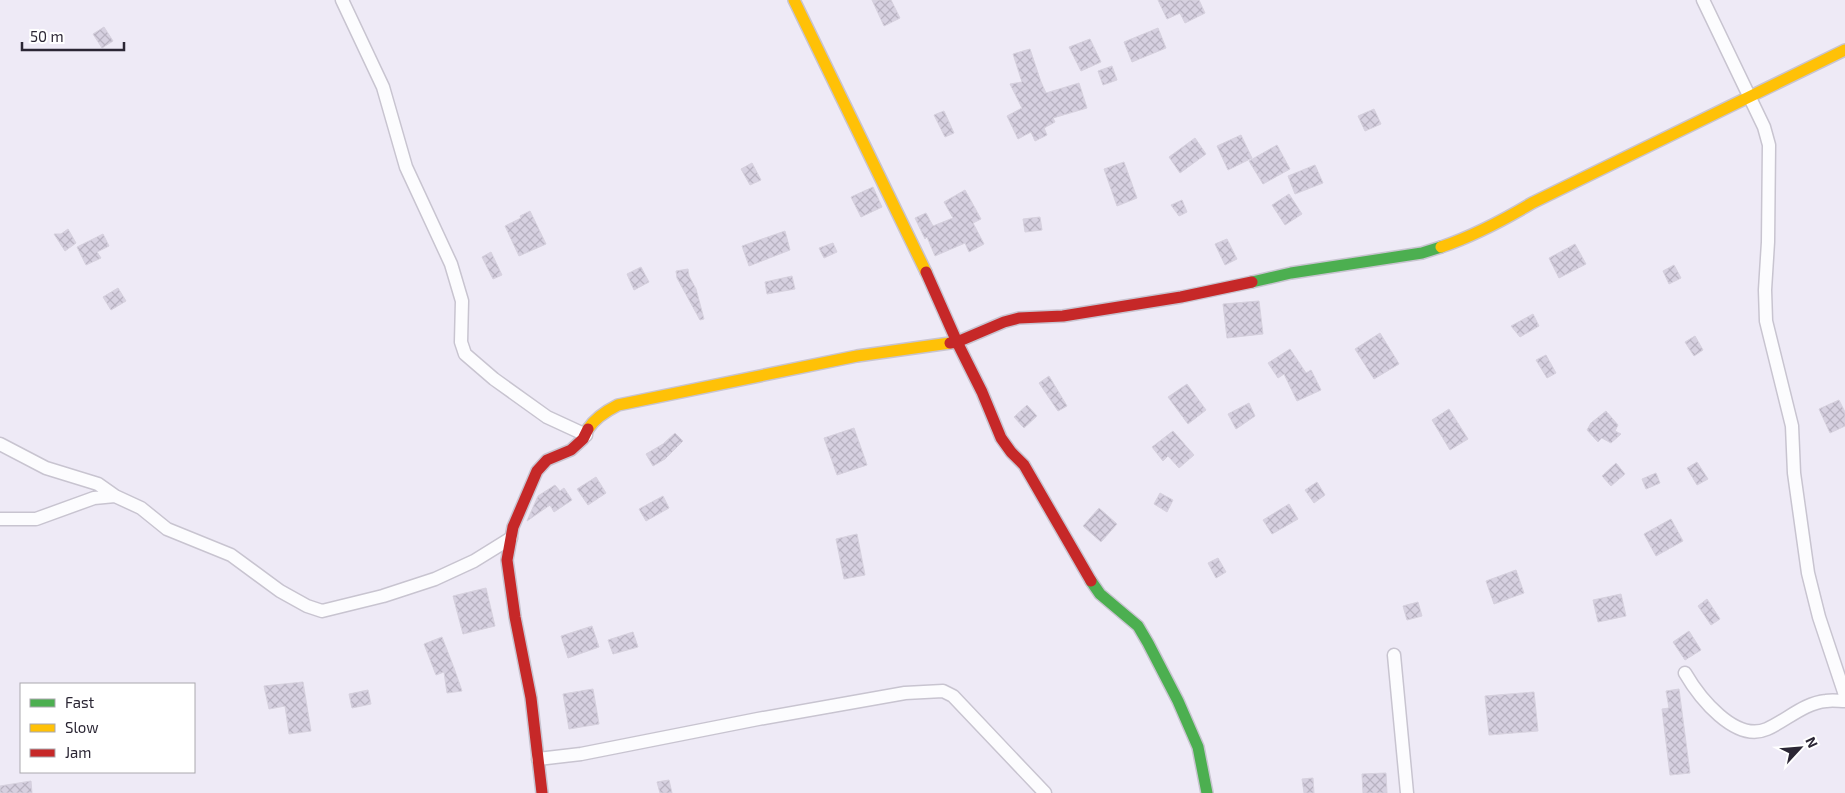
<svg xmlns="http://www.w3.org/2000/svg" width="1845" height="793" font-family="'Exo 2',sans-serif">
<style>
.building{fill:url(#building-cross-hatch);stroke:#d6d1de}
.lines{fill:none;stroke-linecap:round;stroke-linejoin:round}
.street-casing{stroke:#c8c4d0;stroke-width:15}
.fast-casing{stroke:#c8c4d0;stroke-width:14}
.slow-casing{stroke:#c8c4d0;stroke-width:14}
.jam-casing{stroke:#c8c4d0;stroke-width:14}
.street{stroke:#fcfcfe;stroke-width:12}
.fast{stroke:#4caf50;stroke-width:11}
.slow{stroke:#ffc107;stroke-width:11}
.jam{stroke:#c62828;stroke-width:11}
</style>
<defs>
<pattern id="building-cross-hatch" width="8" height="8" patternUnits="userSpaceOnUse" patternTransform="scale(1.25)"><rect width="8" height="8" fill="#d6d0e0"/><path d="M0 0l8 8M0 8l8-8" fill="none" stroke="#b8b2c1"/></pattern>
</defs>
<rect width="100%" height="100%" fill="#eeeaf6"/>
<path class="building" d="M872 0H891L900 18 884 26Z
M1158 0H1199L1205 13 1185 23 1180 13 1167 19Z
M104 27 113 41 102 48 93 34Z
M1158 28 1166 48 1132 62 1124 42Z
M1090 39 1101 62 1081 71 1069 47Z
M1030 49 1041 82 1046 93 1079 83 1087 108 1053 118 1055 122 1044 128 1047 135 1035 141 1031 132 1018 139 1007 116 1022 108 1010 84 1022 82 1013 54Z
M1112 66 1117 80 1103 85 1098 71Z
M1374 109 1381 124 1365 131 1358 116Z
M944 111 954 133 945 137 934 115Z
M1241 135 1252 158 1228 170 1217 146Z
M1195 138 1206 154 1180 173 1169 157Z
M1277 145 1290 169 1263 184 1249 161Z
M1124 162 1137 198 1117 206 1104 169Z
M752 163 761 180 750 185 741 169Z
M1315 165 1323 183 1295 194 1288 176Z
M873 187 882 207 861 217 851 197Z
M965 190 981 219 973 223 984 244 969 252 965 243 935 256 927 237 925 239 915 218 926 213 933 226 953 218 944 202Z
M1289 194 1302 214 1285 225 1272 205Z
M1182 200 1187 212 1179 216 1171 205Z
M530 211 546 244 519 256 505 226 521 218 520 216Z
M1040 217 1042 230 1025 232 1023 219Z
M68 229 76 243 65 251 54 234H61Z
M785 231 790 250 749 266 742 246Z
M103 234 109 246 97 252 101 258 86 265 77 247Z
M1227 239 1237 259 1225 265 1215 244Z
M833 243 837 252 824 258 819 248Z
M1575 244 1586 264 1559 278 1549 258Z
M491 252 502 275 493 279 482 257Z
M1674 265 1681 278 1669 284 1663 271Z
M641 267 649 282 634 290 627 274Z
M688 269 689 276 696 289 704 319 700 320 677 278 676 271Z
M792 276 795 289 767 294 765 282Z
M118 288 126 301 111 310 103 297Z
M1259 301 1263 334 1227 338 1223 304Z
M1533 314 1539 326 1520 337 1511 326Z
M1380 333 1399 364 1374 379 1355 349Z
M1695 336 1703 350 1694 356 1685 342Z
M1290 349 1306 373 1311 370 1321 390 1297 401 1284 374 1278 378 1268 363Z
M1546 355 1556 373 1547 378 1536 360Z
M1049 376 1067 406 1058 411 1039 383Z
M1187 384 1206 410 1188 424 1168 397Z
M1839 400 1845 412V426L1830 433 1819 409Z
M1249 403 1255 416 1236 429 1228 414Z
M1027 405 1037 416 1024 428 1014 417Z
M1449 409 1468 439 1450 450 1432 420Z
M1606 411 1618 425 1615 431 1621 434 1611 443 1602 438 1598 442 1587 430 1591 423Z
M854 428 867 465 837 475 824 438Z
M1173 431 1194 455 1179 468 1168 456 1163 461 1152 447Z
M675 433 683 441 665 459 653 466 646 454 663 444Z
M1697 462 1708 479 1697 485 1687 468Z
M1616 463 1625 474 1611 486 1602 476Z
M1656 473 1660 483 1646 489 1642 479Z
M596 477 606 493 588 505 577 489Z
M1317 482 1325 495 1314 503 1305 490Z
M555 485 560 491 564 488 572 500 554 512 550 505 527 521 538 496Z
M1160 493 1173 500 1167 512 1154 504Z
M663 496 669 508 646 521 639 509Z
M1289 504 1298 519 1272 534 1263 520Z
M1099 508 1117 524 1101 542 1083 526Z
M1671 519 1683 541 1656 556 1644 534Z
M857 534 865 575 844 579 836 539Z
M1218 558 1226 572 1216 578 1208 563Z
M1516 570 1524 593 1494 604 1486 581Z
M486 588 495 626 463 634 453 596Z
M1621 594 1626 616 1598 622 1593 600Z
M1707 599 1720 619 1711 625 1698 606Z
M1418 602 1422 616 1407 620 1403 606Z
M592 626 599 647 568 658 561 636Z
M1689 631 1701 650 1685 660 1673 642Z
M633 632 638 647 613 654 608 640Z
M442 637 454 668 462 691 447 693 444 672 436 675 424 644Z
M303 682 311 731 289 734 285 706 269 709 264 686Z
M593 689 599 724 569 729 563 694Z
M1679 689 1690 773 1670 775 1662 709 1669 708 1666 691Z
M368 690 371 704 352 708 349 694Z
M1534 692 1538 731 1489 735 1485 696Z
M1386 773 1387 793H1363L1362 774Z
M1313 778 1314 793H1304L1302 779Z
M669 780 672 793H660L657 782Z
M31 781 32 793H0V786Z"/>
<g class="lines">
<g class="street-casing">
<path id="street" d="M342 0 383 87 406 167 451 264 462 301 461 342 465 354 494 379 547 417 586 435
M1703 0 1764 127 1769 145 1768 242 1765 290 1766 321 1792 426 1794 473 1808 573 1819 617 1845 695
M0 444 46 468 98 484 115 496 141 508 167 529 231 555 280 591 307 606 322 611 383 596 435 579 474 561 511 538
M0 519H36L94 498 115 496
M1394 655 1407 793
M1685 673C1699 697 1735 743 1767 729 1787 720 1804 703 1826 701 1832 700 1839 701 1845 701
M538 759 581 754 758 719 905 693 943 691 953 696 1045 793"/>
</g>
<g class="fast-casing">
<path id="fast" d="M1252 282 1291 273 1422 253 1441 247
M1091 581 1100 594 1138 626 1148 643 1178 701 1198 747 1207 793"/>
</g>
<g class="slow-casing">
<path id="slow" d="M794 0 926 272
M1441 247C1473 236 1502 221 1532 203L1845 50
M588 429C595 418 606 411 618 405L857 356 950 343"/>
</g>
<g class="jam-casing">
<path id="jam" d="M926 272 957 342 982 392 1001 438 1011 452 1024 465 1091 581
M950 343 957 342 1004 322 1019 318 1063 316 1181 297 1252 282
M542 793 531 698 515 617 507 560 513 527 537 471 547 460 571 450 583 439 588 429"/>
</g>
<use href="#street" class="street"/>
<use href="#fast" class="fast"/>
<use href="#slow" class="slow"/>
<use href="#jam" class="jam"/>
</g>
<rect x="20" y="683" width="175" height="90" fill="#ffffff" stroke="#aaa8ae"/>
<rect x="30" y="699" width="25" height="8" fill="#4caf50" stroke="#aaa8ae"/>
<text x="65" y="708" font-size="15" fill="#2b2634">Fast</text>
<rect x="30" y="724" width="25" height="8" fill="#ffc107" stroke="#aaa8ae"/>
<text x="65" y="733" font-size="15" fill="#2b2634">Slow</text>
<rect x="30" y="749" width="25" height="8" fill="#c62828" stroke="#aaa8ae"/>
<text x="65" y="758" font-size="15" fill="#2b2634">Jam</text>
<g transform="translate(1800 748) rotate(64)" stroke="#ffffff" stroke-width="4" paint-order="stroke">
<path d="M0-4L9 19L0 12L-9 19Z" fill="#2b2634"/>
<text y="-8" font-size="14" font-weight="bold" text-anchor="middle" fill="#2b2634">N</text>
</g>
<path d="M22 42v8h102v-8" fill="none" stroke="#2b2634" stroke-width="2.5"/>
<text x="30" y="42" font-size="15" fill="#2b2634" stroke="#ffffff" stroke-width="4" paint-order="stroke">50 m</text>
</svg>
